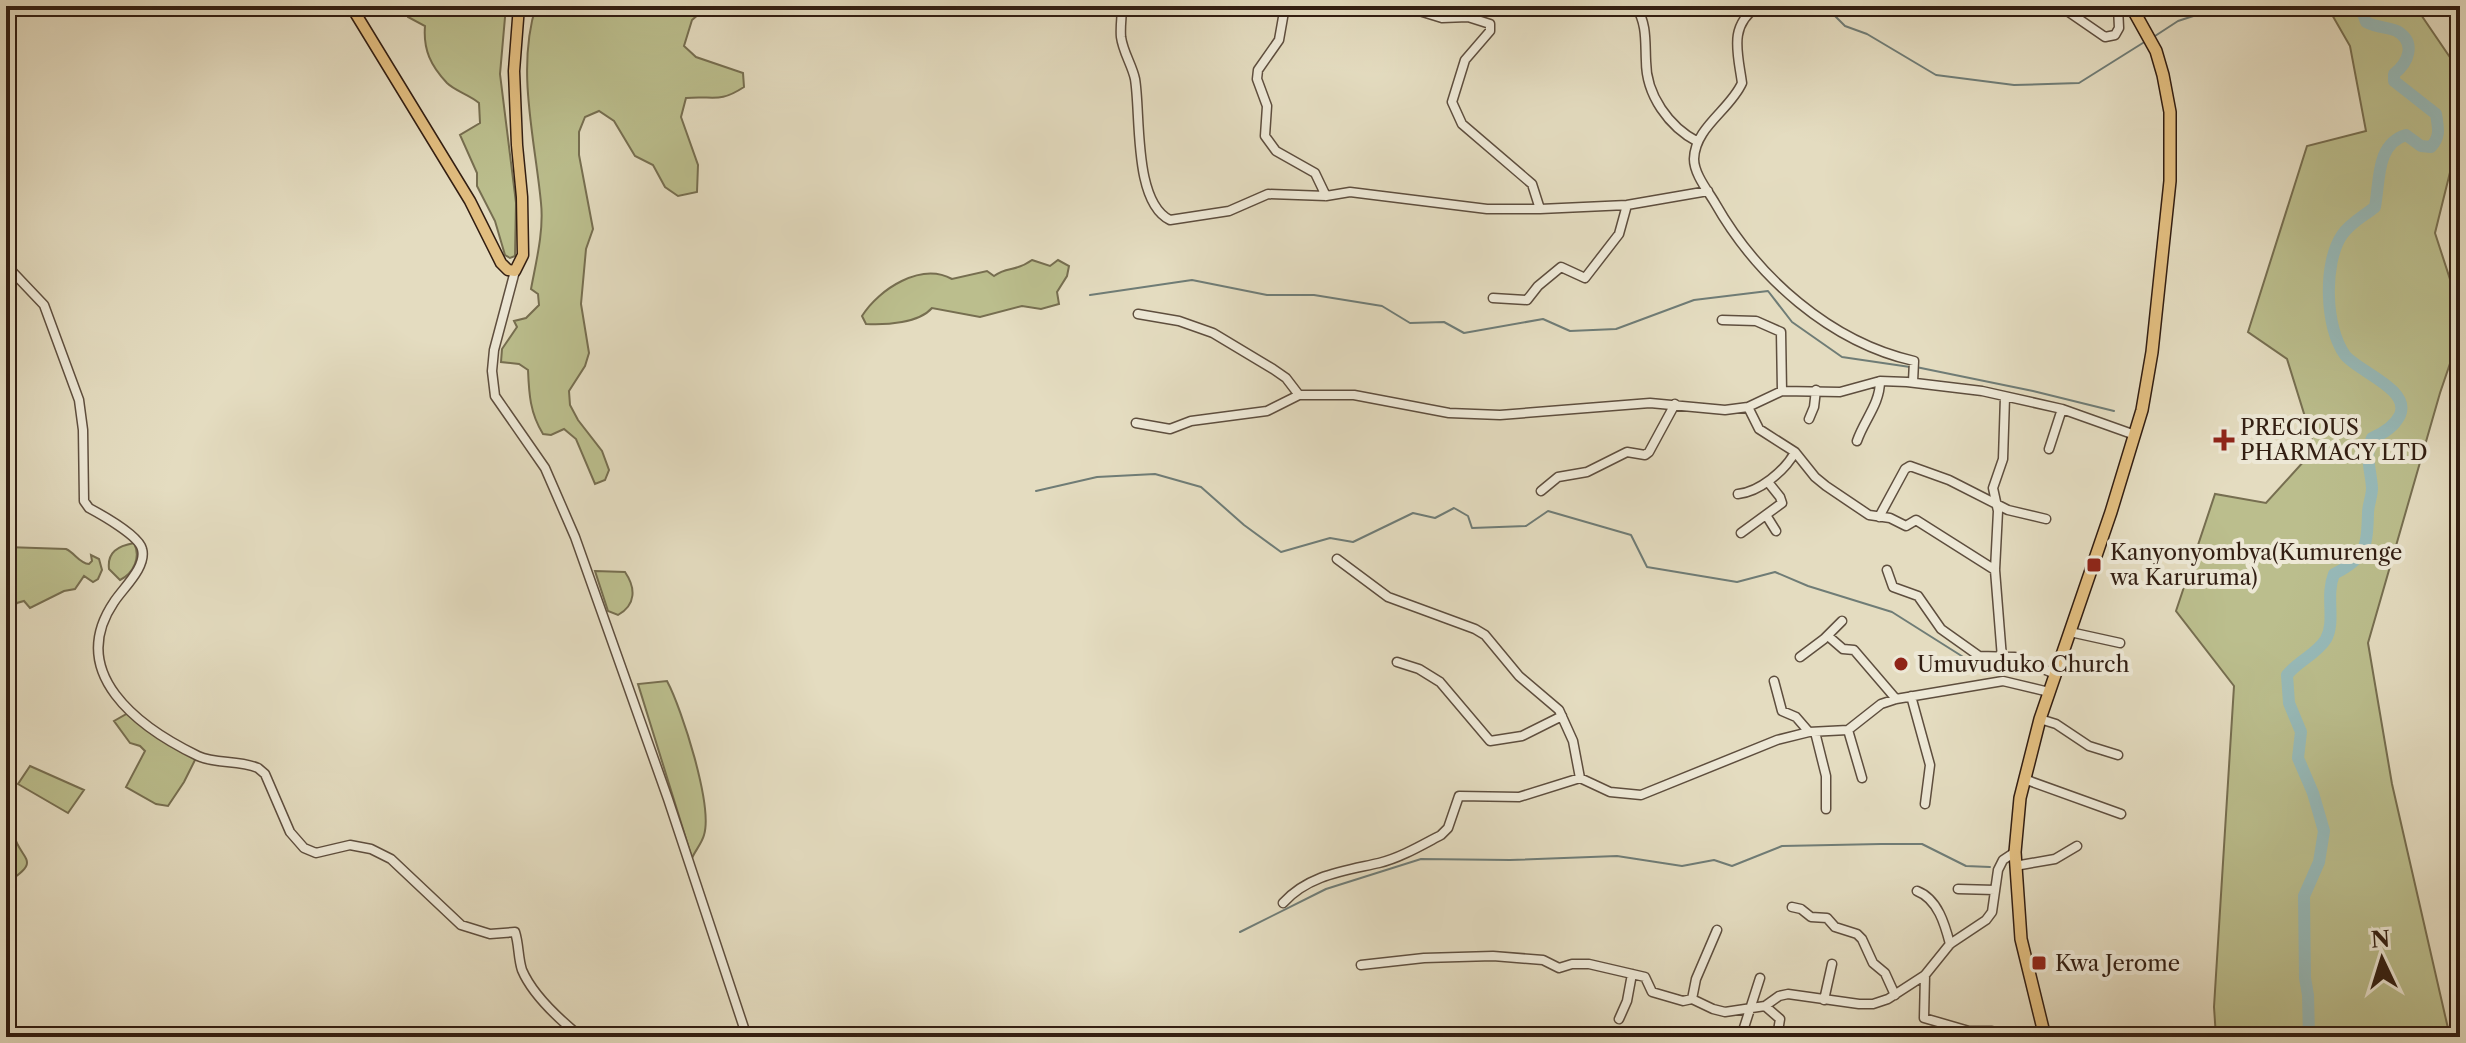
<svg xmlns="http://www.w3.org/2000/svg" width="2466" height="1043" font-family="'Libre Caslon Text',serif">
<style>
.green{fill:#bbbe8d;stroke:#766e50;stroke-width:2}
.lines{fill:none;stroke-linecap:round;stroke-linejoin:round}
.stream{stroke:#6f7c76;stroke-width:2}
.river{stroke:#97bab9;stroke-width:12}
.minor-casing{stroke:#5e4e3e;stroke-width:11}
.major-casing{stroke:#321e12;stroke-width:13}
.highway-casing{stroke:#321e12;stroke-width:14}
.minor{stroke:#ede8d6;stroke-width:8}
.major{stroke:#e2be80;stroke-width:10}
.highway{stroke:#e2be80;stroke-width:11}
.poi-dot{fill:#8f2418;stroke:#ede8d6;stroke-width:3}
.labels{text-anchor:middle;stroke-width:8;stroke-linejoin:round;paint-order:stroke}
.poi-label{font-size:22px;fill:#321e12;stroke:#ede8d6;text-anchor:start}
</style>
<rect width="100%" height="100%" fill="#e4dcc0"/>
<filter id="stains"><feTurbulence type="fractalNoise" baseFrequency=".0025" numOctaves="4"/><feColorMatrix values="0 0 0 0 .2 0 0 0 0 .09 0 0 0 0 .02 0 0 0 .5 -.17"/></filter>
<radialGradient id="worn" r=".72"><stop offset=".6" stop-color="#630" stop-opacity="0"/><stop offset="1" stop-color="#630" stop-opacity=".3"/></radialGradient>
<path class="green" d="M404 6H506L500 74 516 203 515 256 510 258 505 255 495 221 477 186V173L460 135 480 123 479 103C470 95 455 91 447 83 431 66 423 50 425 26L408 17Z
M536 6H699L700 13 692 20 684 46 696 57 743 73 744 87C718 104 713 95 686 98L681 117 698 165 697 192 678 196 665 187 653 165 635 156 614 121 599 111 585 117 579 132V155L593 229 586 249 581 304 589 353 585 366 569 391 570 405 578 420 602 451 609 470 605 480 595 484 576 439 564 429 551 435 543 434C530 413 529 394 528 370L519 364 501 362 502 349 517 327 514 321 526 318 539 305 538 294 531 289C536 262 544 231 541 203 535 139 516 69 536 6Z
M2327 6H2415L2460 72V132L2435 233 2460 310V334L2440 393 2368 643 2392 784 2450 1037H2216L2214 1007 2234 686 2176 611 2215 494 2266 503 2315 449 2287 359 2248 332 2307 146 2366 131 2350 46Z
M1032 260 1050 266 1058 260 1069 266 1067 276 1057 292 1059 304 1041 309 1022 306 980 317 932 308C919 323 887 325 866 324L862 316C879 289 921 262 952 279L987 271 994 276C1007 266 1016 272 1032 260Z
M134 543C141 557 134 573 120 580L109 569C107 552 118 546 134 543Z
M6 547 66 549C75 553 79 563 89 564L92 561 91 555 99 559 102 570 98 579 93 582 84 576 75 589 64 591 30 608 24 601 17 603 6 616Z
M595 571 625 572C636 588 636 605 618 615L608 611Z
M667 681C682 709 713 806 704 835 702 843 695 851 692 858L638 684Z
M130 712 196 758 184 782 168 806 156 804 126 787 145 751 140 746 130 743 114 721Z
M30 766 84 790 68 813 18 784Z
M6 804 16 815C15 822 13 828 14 835 20 860 44 860 6 883Z"/>
<g class="lines">
<path class="stream" d="M1825 6 1845 26 1867 34 1936 75 2014 85 2079 83 2146 41
M2155 36 2178 21 2224 6
M1090 295 1192 280 1267 295H1314L1382 306 1410 323 1444 322 1464 333 1543 319 1570 331 1616 329 1694 300 1768 291 1792 322 1842 357 1910 367
M1916 367 2033 391 2114 411
M1036 491 1097 477 1155 474 1201 487 1244 525 1281 552 1330 538 1353 542 1413 513 1435 518 1454 508 1468 516 1472 528 1526 526 1548 511 1631 535 1647 567 1737 582 1775 572 1808 586 1892 612 1968 660 2007 662 2038 673
M1240 932 1326 889 1421 859 1510 860 1617 856 1682 866 1714 860 1732 866 1782 846 1881 844H1922L1966 866 1990 867
M448 1037 451 1029"/>
<path class="river" d="M2309 1037 2308 995 2305 978 2304 896 2319 862 2324 831 2313 793 2298 758 2301 732 2289 703 2287 675C2298 661 2317 654 2326 639 2336 621 2325 596 2334 574 2366 558 2367 547 2368 513 2368 505 2372 497 2372 488 2371 469 2364 456 2372 438 2384 433 2394 427 2400 415 2411 389 2357 371 2345 355 2325 328 2323 263 2342 235 2350 223 2364 216 2375 207 2380 180 2376 144 2406 135L2421 146 2431 147C2441 136 2438 128 2436 114L2394 81V74C2408 63 2417 43 2397 31 2389 27 2377 28 2366 22L2360 6"/>
<g class="minor-casing">
<path id="minor" d="M1122 6C1122 16 1120 27 1121 37 1123 52 1132 65 1135 79 1141 114 1133 202 1170 220L1229 211 1268 194 1326 196 1350 192 1487 209H1540L1627 205 1708 191
M1285 6 1279 40 1258 70 1257 79 1267 106 1265 136 1276 151 1315 173 1326 196
M1403 6 1442 18 1468 17 1490 24V31L1465 60 1452 102 1462 124 1532 184 1540 209
M1636 6C1647 25 1645 40 1646 61 1646 95 1669 127 1698 142
M1758 6C1728 26 1738 53 1742 83 1730 110 1695 127 1694 159 1694 174 1708 191 1715 203 1757 277 1830 342 1914 361L1913 382
M2060 6 2105 37 2115 35 2119 28 2118 7 2121 6
M6 265 44 305 79 400 83 430 84 501 89 508C102 515 139 536 142 549 147 567 123 588 114 602 66 673 138 727 198 756 215 764 239 760 258 768L265 774 290 832 304 848 316 853 350 845 371 849 391 859 461 925 490 934 515 932C519 944 518 958 522 970 533 996 560 1020 581 1037
M515 271 494 350 492 371 495 396 545 468 575 537 668 799 747 1037
M1493 298 1527 300 1538 286 1561 267 1585 278 1619 234 1627 205
M1138 314 1179 321 1213 333 1273 369 1286 378 1299 395H1354L1449 413 1500 415 1650 403 1725 410 1748 407 1782 391 1840 392 1880 381 1907 382 1982 391 2062 409 2135 435
M1722 320 1756 321 1781 332 1782 391
M1748 407 1759 429 1795 452 1815 477 1826 486 1869 515 1890 518 1906 526 1916 520 1995 570
M1809 419 1814 407 1816 390
M1136 423 1170 429 1191 421 1267 411 1299 395
M1857 441C1864 420 1880 404 1880 381
M2049 449 2062 409
M1541 491 1558 477 1587 472 1627 452 1645 455 1649 452 1675 404
M1738 494C1759 492 1785 471 1795 452
M1766 515 1776 531
M1879 517 1905 469 1910 466 1949 480 2008 510 2046 519
M1741 533 1782 503 1780 497 1768 482
M1337 559 1388 597 1475 629 1485 635 1519 676 1559 710 1573 741 1580 778
M1887 570 1893 587 1918 596 1941 629 1979 656 2015 657 2055 674
M2070 632 2120 643
M1828 636 1843 649 1854 650 1896 699
M1800 657 1824 639 1842 621
M2002 658 1995 570 1998 511 1993 488 2003 459 2005 397
M1397 662 1419 669 1440 682 1490 741 1522 736 1562 716
M1774 681 1782 711 1796 717 1809 732
M1911 696 1930 765 1925 804
M2040 719 2056 724 2089 746 2118 755
M1848 730 1862 778
M1815 732 1826 776V809
M2024 779 2121 814
M2015 866 2055 859 2077 846
M1958 889 1995 890
M1917 891C1938 899 1945 925 1950 944
M1283 903C1308 875 1344 871 1379 863 1400 858 1422 845 1441 835L1448 828 1459 796 1519 797 1580 778 1610 792 1641 795 1777 740 1809 732 1848 730 1881 704 1896 699 2003 681 2049 692
M1792 907 1801 909 1811 917 1827 918 1835 927 1857 934 1862 939 1873 963 1885 973 1895 995
M1361 965 1424 958 1493 956 1543 960 1559 968 1572 964H1589L1645 977 1652 992 1683 1001 1692 999 1713 1009 1725 1012 1765 1006 1779 996 1788 994 1859 1004H1873L1888 999 1925 975 1950 944 1986 920 1992 912 1998 870 2003 860 2015 852
M1925 975 1924 1018 1969 1031H1992
M1692 999 1696 979 1717 930
M1824 1000 1832 964
M1765 1006 1780 1019 1777 1037
M1619 1019 1627 1001 1632 974
M1741 1037 1760 978"/>
</g>
<g class="major-casing">
<path id="major" d="M351 6 470 201 501 263 508 270 515 271 523 255 522 197 517 145 514 71 519 6"/>
</g>
<g class="highway-casing">
<path id="highway" d="M2045 1037 2021 939 2015 852 2020 798 2040 719 2111 512 2142 410 2152 352 2170 181V112L2163 75 2156 51 2131 6"/>
</g>
<use href="#minor" class="minor"/>
<use href="#major" class="major"/>
<use href="#highway" class="highway"/>
</g>
<g class="poi-dot">
<path d="M2220 428h8v8h8v8h-8v8h-8v-8h-8v-8h8z"/>
<rect x="2086" y="557" width="16" height="16" rx="4"/>
<circle cx="1901" cy="664" r="8"/>
<rect x="2031" y="955" width="16" height="16" rx="4"/>
</g>
<g class="labels">
<g class="poi-label">
<text x="2240" y="435">PRECIOUS<tspan x="2240" dy="25">PHARMACY LTD</tspan></text>
<text x="2110" y="560">Kanyonyombya(Kumurenge<tspan x="2110" dy="25">wa Karuruma)</tspan></text>
<text x="1917" y="672">Umuvuduko Church</text>
<text x="2055" y="971">Kwa Jerome</text>
</g>
</g>
<rect width="2466" height="1043" fill="none" stroke="#e4dcc0" stroke-width="32"/>
<rect x="8" y="8" width="2450" height="1027" fill="none" stroke="#321e12" stroke-width="4"/>
<rect x="16" y="16" width="2434" height="1011" fill="none" stroke="#321e12" stroke-width="2"/>
<g transform="translate(2382 959) rotate(356)" stroke="#ede8d6" stroke-width="6" paint-order="stroke">
<path d="M0-6L14 30L0 20L-14 30Z" fill="#321e12"/>
<text y="-12" font-size="22" font-weight="bold" text-anchor="middle" fill="#321e12">N</text>
</g>
<rect width="100%" height="100%" filter="url(#stains)"/>
<rect width="100%" height="100%" fill="url(#worn)"/>
</svg>
